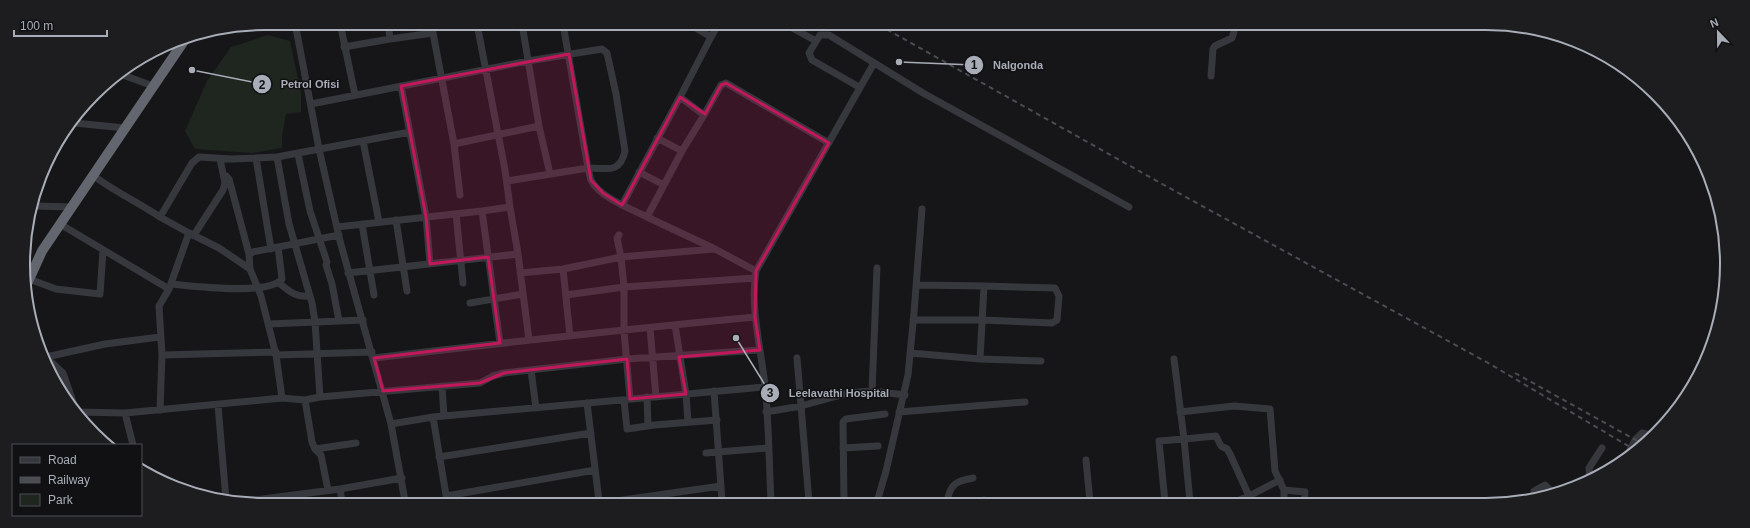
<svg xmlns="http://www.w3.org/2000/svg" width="1750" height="528" font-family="Arial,sans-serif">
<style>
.green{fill:#1e261f}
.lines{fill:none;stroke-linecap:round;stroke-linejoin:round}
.minor{stroke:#37383d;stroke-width:7}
.highway{stroke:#63666e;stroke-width:10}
.rail{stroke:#4a4c52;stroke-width:2;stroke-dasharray:5 4;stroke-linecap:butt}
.marked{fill:#c2185b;fill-opacity:0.2;stroke:#c2185b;stroke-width:3;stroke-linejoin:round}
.rim{fill:none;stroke:#a8adb8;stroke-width:2}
.leader{fill:none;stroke:#a8adb8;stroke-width:1.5}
.callout-dot{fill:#a8adb8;stroke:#111113;stroke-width:1.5}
.mark-label{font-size:12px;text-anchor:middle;font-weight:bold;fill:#111}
.callout-label{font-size:11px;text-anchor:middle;font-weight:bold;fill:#a8adb8;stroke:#111113;stroke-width:3;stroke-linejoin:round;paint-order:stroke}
</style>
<rect width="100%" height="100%" fill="#161618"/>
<path class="green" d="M268 35 290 41 301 93V112L286 114 282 136V148L252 153 195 149 185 131 207 81 231 47Z"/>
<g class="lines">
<path class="minor" d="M295 23 319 149 340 241 391 424 405 501
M340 23 355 95
M691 25 711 37 680 97 704 115 682 151 647 217 715 249 756 271
M787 25 816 41
M433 33 454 144 460 195
M711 37 718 25
M390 39 433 33 431 24
M344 47 390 39 388 23
M120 74 153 86
M1211 76 1213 49 1215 46 1232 38 1234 32V27
M401 86 426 217 430 264
M859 87 812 60 809 53 820 35H829L923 93 1129 207
M311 104 528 61 602 49 607 53 616 94 625 151C620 174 607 168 588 168 589 172 590 177 591 180 599 197 631 209 647 217
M704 115 721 85 726 83 829 143
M74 123 125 128
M539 126 550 174
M657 138 682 151
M363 141 379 222
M454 144 539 126 522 24
M298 154 310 211 327 262 326 265 332 284 339 321
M277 157 289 224 312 303 315 322 320 397 480 383 493 376 504 373 627 359 760 350
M256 158 271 249
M639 172 664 185
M94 176C115 192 138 202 160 217L192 163 199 157 232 159 277 157 410 132
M226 176 229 179 249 254
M507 181 588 168 563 24
M622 205 680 97
M35 206 72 207
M510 207 518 254
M482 211 500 343
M456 214 463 283
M396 220 407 291
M60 224 169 289 189 233 160 217
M362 224 374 295
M337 227 482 211 510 207 505 170 477 24
M189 233 219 248 250 269 261 296 276 355 372 352
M194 235 223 190 225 183 220 159
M250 269 249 255 253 252 339 235
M563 269 570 336
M348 273 518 254 529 340
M520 273 563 269 621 257 617 238 619 235
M29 279 56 289 100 294 103 250
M279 283C289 291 296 298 310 296
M171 284C192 286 268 296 282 279L278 247
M916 285 984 286
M169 289 159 306 162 355 276 352
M566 295 624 287 621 257 714 249
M470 303 523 294
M913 320H982L1052 323 1057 320 1059 296 1055 288 984 286 980 359
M269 324 363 320
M675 325 686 394 688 422
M650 328 656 397
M910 353 980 359 1041 361
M276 355 282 398
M46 357 105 344 160 337
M47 358 63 373 78 416
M374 358C501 343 628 329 755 317
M797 358 809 502
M531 370 536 408
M442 386 444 416
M714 391 722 501
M872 391 877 268
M647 397 648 426
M630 399 624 331V287L755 278
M305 400 312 442 315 449 321 455 328 490
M624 400 627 429 654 425 717 420
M587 403 599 501
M218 405 226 500
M160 410 162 355
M77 412 125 413 282 398 305 400 320 397
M766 412 801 406 848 393 872 391 905 395
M899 412 1025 402
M1180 412 1234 406 1270 409 1275 471 1284 490V503
M125 413 133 445
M433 417 447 501
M391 424 433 417 765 387
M843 448 878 446
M315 449 356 443
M706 453 768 448
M1627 456 1635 440 1642 433 1654 436
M439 457 591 433
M1086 460 1090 502
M1590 481 1589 468 1602 448
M340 489 342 501
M1284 490 1305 492 1304 503
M446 496 595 470
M1249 496 1280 480
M1534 498V491L1545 485 1552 492
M255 500 340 489 402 478
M984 500V502
M616 501 721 486
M771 501C769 463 769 424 765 386 761 348 750 309 756 271L874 63
M844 502 843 422 846 419 885 414
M877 502 886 471 908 375 914 313 922 209
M947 502C950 484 956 481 973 478
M1165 502 1159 441 1184 439 1174 359
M1190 502 1184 439 1216 436 1221 446 1227 449 1230 454 1249 496 1235 502"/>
<path class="highway" d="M27 284 42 251 186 38"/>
<path class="rail" d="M879 25 1164 185 1490 364 1635 450
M1515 373 1643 444"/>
</g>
<path class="marked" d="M569 54 591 180 603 193 622 205 680 97 705 114 721 85 726 83 829 143 756 271 755 317 760 350 679 357 686 394 630 399 627 359 504 373 480 383 383 391 374 358 500 343 488 257 430 264 426 217 401 86Z"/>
<path d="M0 0H1750V528H0ZM264 30H1486A234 234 0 0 1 1720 264V264A234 234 0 0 1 1486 498H264A234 234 0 0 1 30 264V264A234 234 0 0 1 264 30Z" fill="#1d1d20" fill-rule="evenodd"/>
<path class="rim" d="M264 30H1486A234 234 0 0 1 1720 264V264A234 234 0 0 1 1486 498H264A234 234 0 0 1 30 264V264A234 234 0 0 1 264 30Z"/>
<path class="leader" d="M899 62L974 65M192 70L262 84M736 338L770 393"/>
<g class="callout-dot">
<circle cx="899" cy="62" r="4"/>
<circle cx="192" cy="70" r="4"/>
<circle cx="736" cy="338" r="4"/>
<circle cx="974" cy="65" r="10"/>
<circle cx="262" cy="84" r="10"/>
<circle cx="770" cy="393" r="10"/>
</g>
<g class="mark-label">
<text x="974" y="69">1</text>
<text x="262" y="89">2</text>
<text x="770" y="397">3</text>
</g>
<g class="callout-label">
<text x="1018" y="69">Nalgonda</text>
<text x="310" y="88">Petrol Ofisi</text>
<text x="839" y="397">Leelavathi Hospital</text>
</g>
<rect x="12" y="444" width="130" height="72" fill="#111113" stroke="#4d4f55"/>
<rect x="20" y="457" width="20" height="6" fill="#37383d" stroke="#4d4f55"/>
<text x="48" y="464" font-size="12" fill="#a8adb8">Road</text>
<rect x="20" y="477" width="20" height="6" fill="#4a4c52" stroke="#4d4f55"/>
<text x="48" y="484" font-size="12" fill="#a8adb8">Railway</text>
<rect x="20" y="494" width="20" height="12" fill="#1e261f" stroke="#4d4f55"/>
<text x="48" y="504" font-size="12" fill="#a8adb8">Park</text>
<g transform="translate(1718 32) rotate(338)" stroke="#111113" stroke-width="3" paint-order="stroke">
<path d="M0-3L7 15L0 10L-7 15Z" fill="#a8adb8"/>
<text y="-6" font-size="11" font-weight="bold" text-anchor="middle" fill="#a8adb8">N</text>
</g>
<path d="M14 30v6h93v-6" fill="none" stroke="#a8adb8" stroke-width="2"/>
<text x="20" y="30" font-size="12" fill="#a8adb8" stroke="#111113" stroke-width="3" paint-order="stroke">100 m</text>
</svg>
